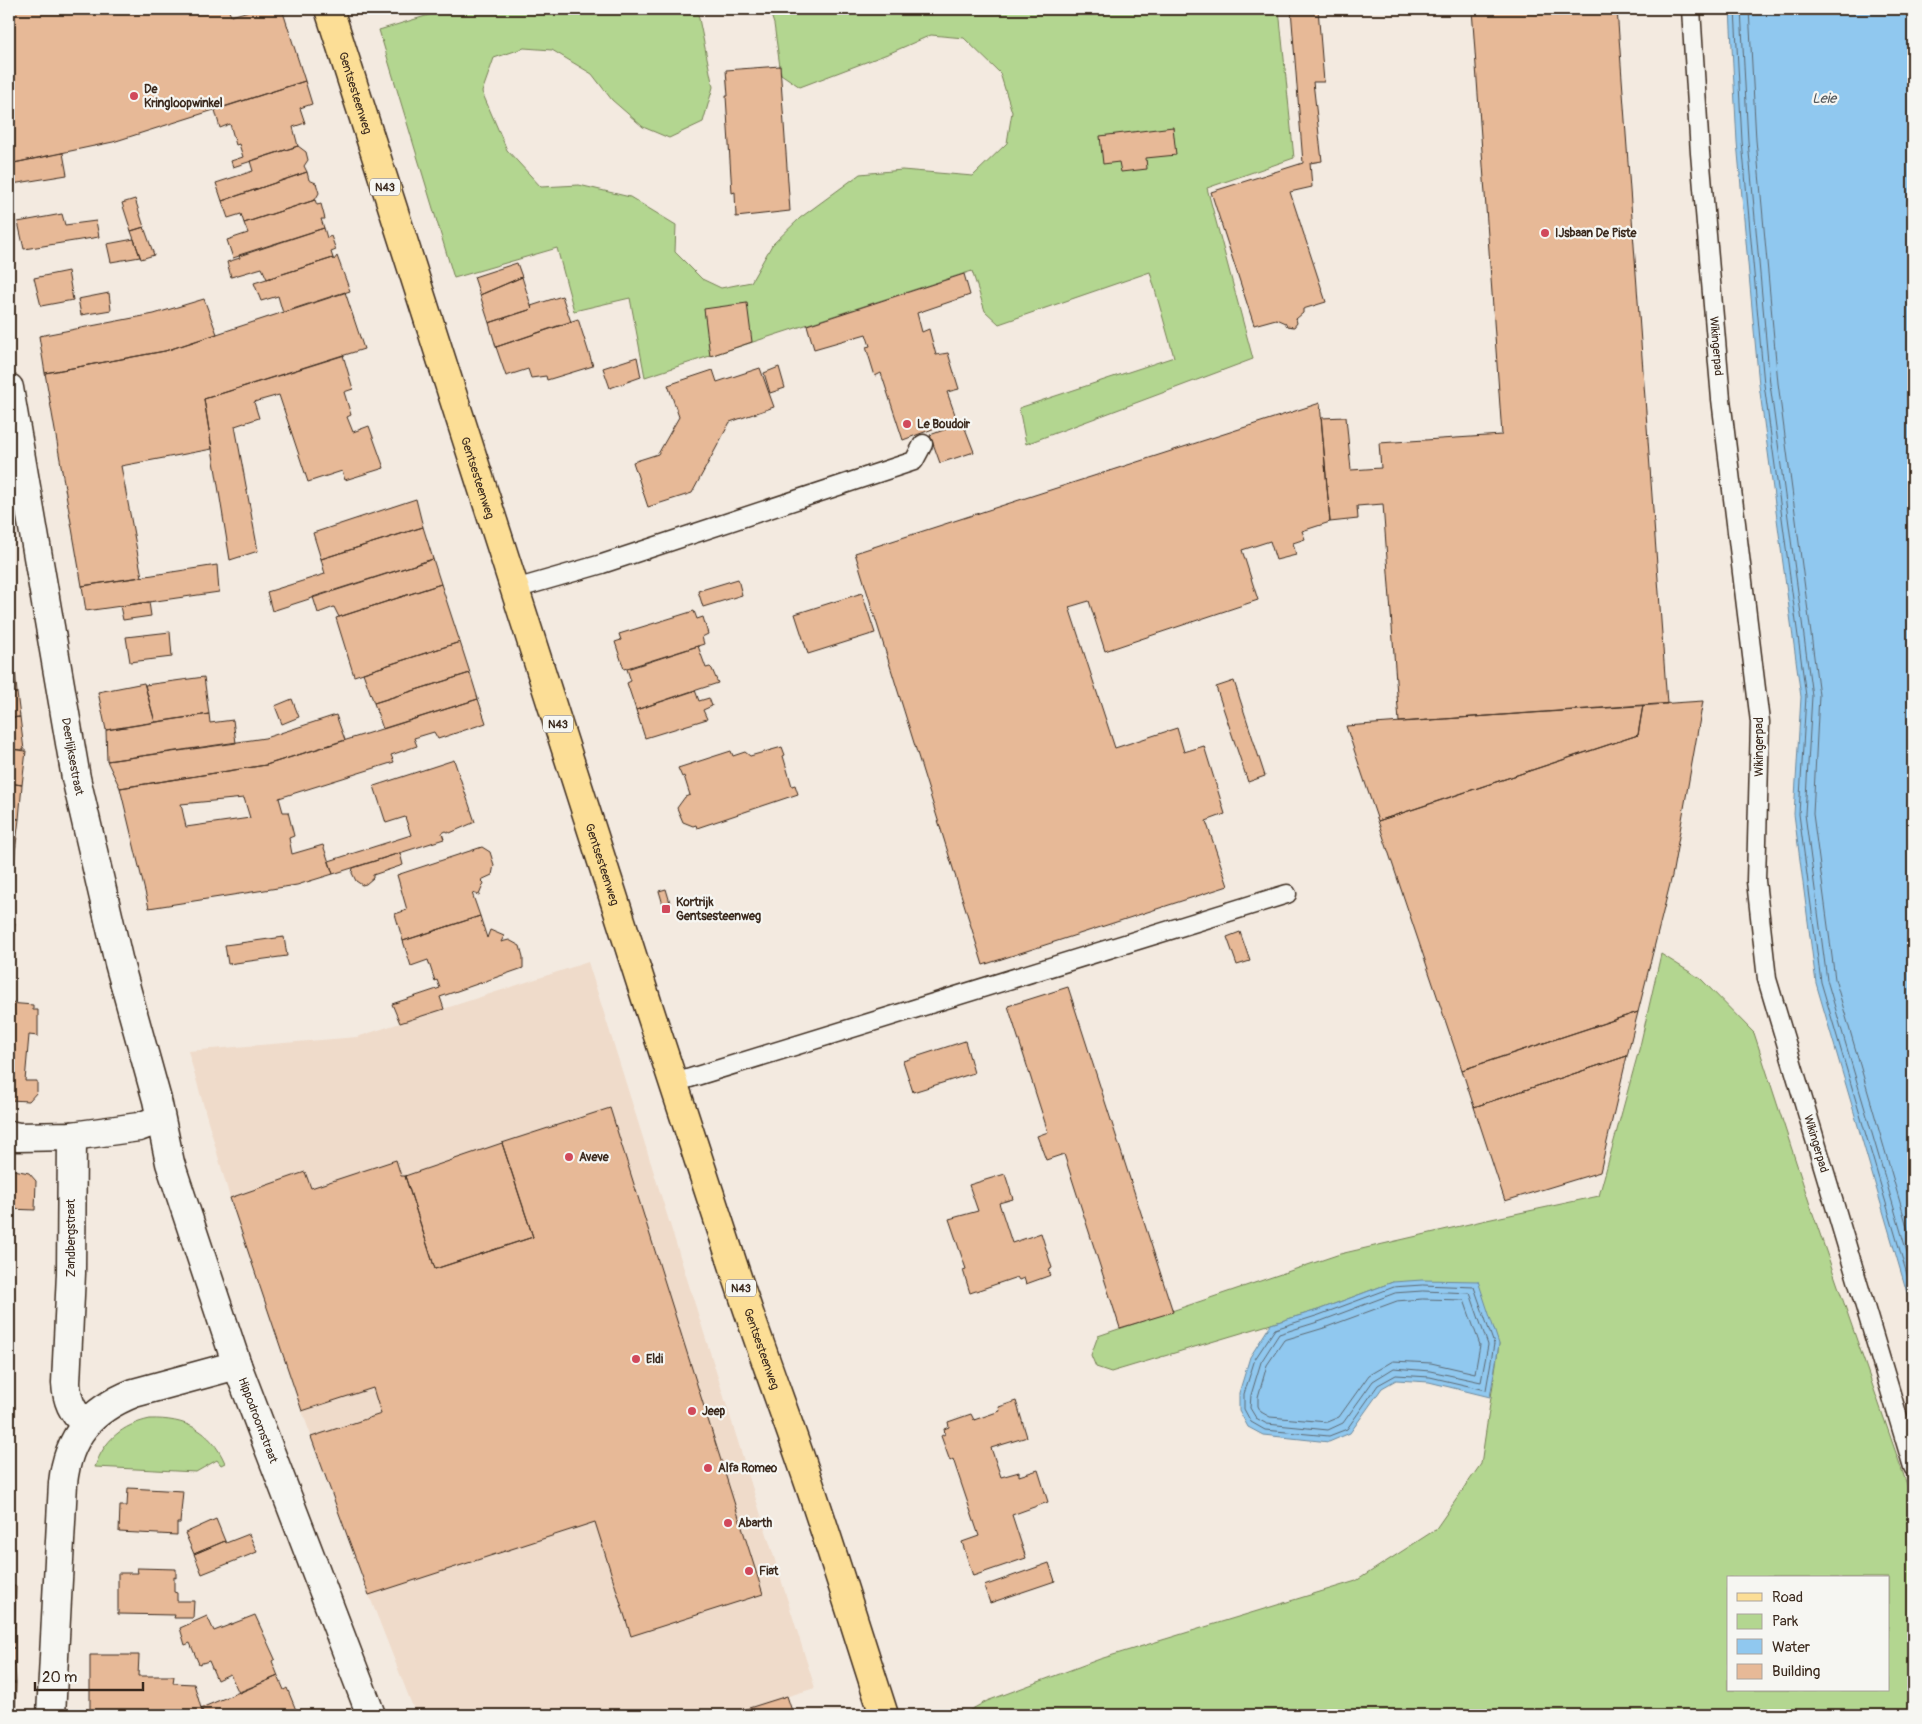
<svg xmlns="http://www.w3.org/2000/svg" width="1922" height="1724" font-family="Pangolin,sans-serif">
<style>
.built{fill:#efdbca}
.green{fill:#b3d690;stroke:#778057;fill-rule:evenodd}
.water{fill:#90c8ef;stroke:#6e899b}
.lines{fill:none;stroke-linecap:round;stroke-linejoin:round}
.shore{stroke:#5d6972;stroke-width:1}
.building{fill:#e7b997;stroke:#3b2a1e;fill-rule:evenodd}
.lane-casing{stroke:#3b2a1e;stroke-width:21}
.street-casing{stroke:#3b2a1e;stroke-width:31}
.secondary-casing{stroke:#3b2a1e;stroke-width:31}
.primary-casing{stroke:#3b2a1e;stroke-width:31}
.lane{stroke:#f6f6f2;stroke-width:18}
.street{stroke:#f6f6f2;stroke-width:28}
.secondary{stroke:#f6f6f2;stroke-width:28}
.primary{stroke:#fcde96;stroke-width:28}
.poi-dot{fill:#d1495b;stroke:#f6f6f2;stroke-width:2}
.labels{text-anchor:middle;stroke-width:4.5;stroke-linejoin:round;paint-order:stroke}
.shield{fill:#f6f6f2;stroke:#73675e;stroke-width:1}
.shield-label{font-size:11px;font-weight:bold;fill:#3b2a1e}
.poi-label{font-size:12px;font-weight:bold;fill:#3b2a1e;stroke:#f6f6f2;text-anchor:start}
.street-label{font-size:12px;fill:#3b2a1e;stroke:#f6f6f2}
.water-label{font-size:14px;font-style:italic;fill:#54595d;stroke:#f6f6f2}
</style>
<rect width="100%" height="100%" fill="#f3eae0"/>
<filter id="ink" filterUnits="userSpaceOnUse"><feTurbulence type="fractalNoise" baseFrequency=".02" numOctaves="2"/><feDisplacementMap in="SourceGraphic" scale="10" xChannelSelector="R" yChannelSelector="G"/><feConvolveMatrix kernelMatrix="1 2 1 2 8 2 1 2 1" color-interpolation-filters="sRGB"/></filter>
<g filter="url(#ink)">
<path class="built" d="M588 962 815 1688 727 1715H416L369 1595 302 1411 230 1198 188 1051 357 1037Z"/>
<path class="green" d="M449 9H697L713 87 703 122 669 138 643 127 612 100 592 74 552 50 524 48 494 58 482 92 507 150 541 187 579 185 630 197 676 225 675 252 702 279 721 288 751 282 772 245 800 218 860 174 902 170 973 176 1007 143 1012 112 1000 73 964 38 931 35 890 53 800 87 781 74 774 24 769 9H1279L1294 158 1207 188 1253 359 1026 444 1019 408 1174 357 1150 272 999 324 985 311 972 271 645 377 630 298 574 311 557 248 454 278 379 30Z
M1661 954 1701 979 1754 1033 1811 1208 1913 1502V1715H961L987 1701 1100 1659 1356 1581 1435 1530 1481 1464 1499 1344 1393 1282 1318 1310 1111 1372 1096 1367 1091 1355 1098 1336 1340 1254 1482 1221 1599 1196 1640 1046ZM1728 1578H1888V1690H1728Z
M150 1419C185 1418 211 1430 225 1463L221 1465 217 1460 196 1472 95 1467C104 1440 122 1425 150 1419Z"/>
<path class="water" d="M1730 9H1913V1313L1816 983 1794 814 1801 697 1759 385 1737 142Z
M1422 1280 1478 1281 1499 1344 1490 1397 1429 1382 1396 1380 1382 1388 1350 1433 1329 1442 1263 1435 1248 1427 1239 1410V1393L1250 1357 1271 1324 1318 1310 1393 1282Z"/>
<g class="lines">
<path class="shore" d="M1735 9 1742 141 1764 384 1806 696 1799 814 1821 982 1913 1295
M1741 9 1748 141 1770 384 1812 696 1805 814 1827 980 1913 1273
M1749 9 1756 140 1778 383 1819 695 1813 814 1835 979 1913 1247
M1423 1285 1474 1287 1494 1344 1486 1390 1430 1377 1396 1375 1378 1385 1347 1429 1329 1436 1265 1430 1251 1422 1244 1409V1394L1255 1359 1275 1329 1319 1315 1394 1287Z
M1423 1291 1470 1293 1488 1345 1481 1382 1430 1371 1394 1368 1373 1381 1343 1423 1328 1430 1267 1424 1256 1418 1250 1408 1251 1395 1261 1362 1279 1334 1321 1321 1395 1293Z
M1423 1299 1464 1300 1480 1345 1475 1373 1431 1363 1393 1361 1369 1375 1339 1417 1327 1422 1270 1417 1261 1412 1258 1406V1397L1267 1365 1284 1340 1324 1328 1397 1301Z"/>
</g>
<path class="building" d="M9 9H228L231 16 256 9H282L305 81 113 142 9 164Z
M1291 9H1318L1324 82H1313L1322 161 1310 163 1312 187 1290 192 1326 302 1303 309V313L1296 319 1297 323 1294 327 1287 326 1285 323 1276 319 1254 325 1211 192 1303 163Z
M1472 9H1617L1667 704 1399 722 1383 504 1357 506 1358 519 1330 522 1321 418 1346 417 1351 470 1381 468 1379 443 1502 435Z
M780 66 790 211 736 217 735 192 732 193 726 96H728L726 70Z
M305 81 312 104 300 108 305 123 293 127 298 146 233 167 231 161 243 157 239 144 236 145 230 124 220 128 215 110Z
M1173 127 1176 155 1146 158 1147 169 1121 172 1119 162 1103 164 1100 136Z
M298 146 306 152 308 160 304 166 307 172 222 201 216 183 253 171 250 161Z
M63 153 67 175 12 184 9 164Z
M307 172 309 180 316 183 319 193 315 200 244 223 241 214 228 218 222 201Z
M135 199 144 227 131 231 122 203Z
M315 200 317 205 321 204 325 219H321L324 228 233 258 227 240 248 233 244 223Z
M62 214 65 225 96 221 99 237 24 249 18 222Z
M144 227 154 255 141 259 131 231Z
M324 228 327 238 331 236 336 250 331 252 333 258 267 279 262 268 231 277 227 262 240 258 239 255Z
M134 239 140 257 111 262 107 244Z
M337 256 350 291 283 313 278 296 261 301 254 283 333 258 334 260Z
M517 263 522 277 480 295 474 277Z
M68 271 73 300 41 306 34 278Z
M964 274 970 295 917 313 922 332 929 329 936 355 948 353 959 389 947 392 957 420 903 440 881 373 875 376 866 347 870 346 866 334 814 349 807 325Z
M522 277 532 309 489 323 480 295Z
M345 292 364 349 204 399 212 449 121 466 142 577 82 586 45 373 165 351Z
M109 293 111 310 81 315 78 299Z
M562 296 571 322 496 347 489 323 532 309 531 306Z
M204 299 217 334 165 351 45 373 39 336 154 314Z
M747 303 752 342 710 356 704 309Z
M578 319 593 366 547 380 546 376 531 378 528 369 506 376 496 347Z
M343 355 353 389 344 392 351 415 347 417 353 432 369 426 384 468 345 480 342 471 308 482 279 395 254 402 259 418 235 426 258 551 230 560 204 399Z
M637 357 641 377 610 388 603 368Z
M779 367 785 388 770 393 764 373Z
M760 368 774 407 730 422 692 493 648 507 633 462 658 454 679 417 668 385 713 370 717 382Z
M1320 403 1330 522 1302 531 1305 539 1293 543 1296 555 1276 560 1270 541 1242 550 1258 600 1105 651 1089 601 1069 607 1115 748 1177 728 1184 752 1204 746 1225 814 1206 821 1228 886 983 965 855 553Z
M963 423 974 452 940 463 930 435Z
M416 499 423 527 321 559 313 533Z
M423 527 433 559 272 611 267 592 325 574 321 559Z
M433 559 441 584 339 617 334 607 318 613 313 597Z
M217 565 219 592 86 611 82 586Z
M738 579 742 595 703 607 698 591Z
M441 584 460 642 354 676 336 618Z
M862 593 875 633 808 654 795 614Z
M149 602 151 616 123 620 120 606Z
M694 611 697 619 703 617 708 634 702 637 704 644 624 669 615 642 621 640 619 634Z
M10 620 13 646 9 647V621Z
M170 632 172 657 130 662 126 637Z
M460 642 470 673 374 703 363 673Z
M13 646 15 669 9 670V647Z
M698 646 706 668 710 667 712 669 718 683 636 710 627 683 631 681 627 669Z
M15 669 17 693 9 694V670Z
M470 673 478 699 383 729 374 703Z
M204 677 209 714 155 722 145 685Z
M1234 681 1265 776 1248 782 1216 687Z
M144 683 155 722 106 730 98 692Z
M695 690 699 701 709 698 712 706 703 710 707 719 645 738 636 710Z
M17 693 20 717 9 718V694Z
M292 699 299 717 282 724 275 706Z
M478 699 486 723 438 739 434 732 414 738 417 746 391 755 394 762 279 798 283 812H288L294 836 289 838 292 854 323 845 333 874 297 885 149 908 120 788 266 765ZM244 798 250 818 186 827 181 804Z
M1703 701 1672 876 1638 1012 1462 1070 1378 821 1638 735 1643 705Z
M1643 705 1638 735 1378 821 1346 726Z
M209 714 210 723 233 720 236 743 107 761 106 730Z
M336 715 345 740 266 765 120 788 107 761 265 738Z
M20 717 24 750 9 749V718Z
M782 747 785 755 783 756 792 786 795 785 798 794 697 828 696 825 693 826 683 822 677 808 685 797 690 795 684 776 682 777 678 768 731 751 733 756 745 752 750 756Z
M9 749 26 751 22 785 9 783Z
M454 760 475 822 450 833 446 831 442 833 444 839 333 874 329 861 411 835 405 817 386 823 374 786Z
M9 783 22 785 19 819 9 818Z
M9 818 19 819 15 853 9 852Z
M482 847 490 852 494 865 492 875 481 880 484 883 479 895 472 893 480 916 403 941 395 914 407 910 397 875Z
M9 852 15 853 12 888H9Z
M400 853 403 865 373 875V878L366 884 362 885 356 881 352 873 353 868Z
M666 889 671 906 664 908 659 891Z
M480 916 487 938 490 930 504 936 501 942 509 940 520 946 523 957V968L440 997 444 1009 400 1023 392 1004 440 988 437 980 435 981 428 960 411 966 403 941Z
M9 922 15 923 10 974H9Z
M1240 932 1250 961 1237 965 1227 937Z
M284 937 287 956 228 964 225 945Z
M1068 987 1173 1312 1120 1328 1064 1154 1046 1160 1037 1136 1048 1132 1008 1006Z
M9 1003 33 1005V1010H38V1036L29 1035 25 1081H37V1092L29 1101 9 1100Z
M1638 1012 1627 1056 1474 1107 1462 1070Z
M965 1041 974 1073 913 1092 903 1061Z
M1627 1056 1600 1172 1505 1201 1474 1107Z
M610 1108 763 1594 631 1636 595 1522 369 1595 311 1437 381 1414 373 1388 302 1411 230 1198 305 1172 311 1188 396 1160 401 1176H405L435 1269 533 1237 502 1143Z
M502 1143 533 1237 435 1269 405 1176Z
M9 1169 29 1173 36 1181 35 1210 9 1209Z
M1005 1174 1013 1199 999 1203 1012 1243 1041 1233 1052 1268 1048 1270 1051 1275 1026 1284 1024 1278 1019 1280 1017 1277 970 1293 963 1270 966 1269 949 1219 978 1211 969 1185Z
M1016 1401 1027 1437 991 1448 1001 1477 1019 1472V1476L1038 1470 1048 1502 1012 1515 1026 1558 973 1576 962 1542 979 1536 953 1459 950 1461 941 1436 945 1434 944 1429 949 1427 948 1422 971 1414 974 1420 1000 1411 999 1407Z
M128 1488 183 1491 180 1523H177V1535L119 1532 120 1506H127Z
M216 1519 225 1541 194 1554 185 1533Z
M249 1534 257 1552 202 1574 194 1554 225 1541 226 1543Z
M1049 1563 1055 1581 990 1603 984 1586Z
M137 1568 176 1569V1578L174 1577V1592L177 1593V1601H194L193 1618H174L175 1615 118 1614V1573H138Z
M9 1586H16L15 1627H9Z
M255 1615 275 1659 272 1661 278 1676 239 1693 230 1674 217 1680 209 1661 199 1664 190 1643 185 1645 180 1628 207 1616 214 1631Z
M9 1627H15V1648H9Z
M9 1648H15V1664H9Z
M90 1655H139L138 1676H174L173 1683 194 1684 203 1715H90Z
M9 1664H15L16 1683H9Z
M278 1676 284 1690 287 1688 298 1715H205L201 1708Z
M9 1683H16L15 1715H9Z
M787 1696 792 1711 796 1710 798 1715H727Z"/>
<g class="lines">
<g class="lane-casing">
<g id="lane">
<path id="s1" d="M1691 9 1700 153 1721 399 1760 722 1756 881 1767 979 1913 1467"/>
<path d="M515 589 602 564 914 461 923 444"/>
<path d="M674 1083 1287 894"/>
</g>
</g>
<g class="street-casing">
<path id="street" d="M72 1136 71 1273 66 1383C67 1401 72 1412 85 1424
M51 1715 63 1483C68 1436 91 1410 134 1393L237 1365"/>
</g>
<g class="secondary-casing">
<g id="secondary">
<path id="s2" d="M9 388 76 778 119 963 157 1100 170 1163 237 1365 371 1715"/>
<path d="M9 1135 18 1137 72 1136 139 1127 160 1119"/>
</g>
</g>
<g class="primary-casing">
<g id="primary">
<path id="s3" d="M329 9C461 430 597 851 735 1271 759 1345 787 1418 812 1492 837 1566 860 1641 884 1715"/>
</g>
</g>
<use href="#lane" class="lane"/>
<use href="#street" class="street"/>
<use href="#secondary" class="secondary"/>
<use href="#primary" class="primary"/>
</g>
</g>
<g class="poi-dot">
<circle cx="134" cy="96" r="5"/>
<circle cx="1545" cy="233" r="5"/>
<circle cx="907" cy="424" r="5"/>
<rect x="661" y="904" width="10" height="10" rx="2.5"/>
<circle cx="569" cy="1157" r="5"/>
<circle cx="636" cy="1359" r="5"/>
<circle cx="692" cy="1411" r="5"/>
<circle cx="708" cy="1468" r="5"/>
<circle cx="728" cy="1523" r="5"/>
<circle cx="749" cy="1571" r="5"/>
</g>
<g class="labels">
<g class="shield">
<rect x="370" y="178.5" width="30" height="17" rx="4"/>
<rect x="543" y="715.5" width="30" height="17" rx="4"/>
<rect x="726" y="1279.5" width="30" height="17" rx="4"/>
</g>
<g class="shield-label">
<text x="385" y="191">N43</text>
<text x="558" y="728">N43</text>
<text x="741" y="1292">N43</text>
</g>
<g class="poi-label">
<text x="144" y="93">De<tspan x="144" dy="14">Kringloopwinkel</tspan></text>
<text x="1555" y="237">IJsbaan De Piste</text>
<text x="917" y="428">Le Boudoir</text>
<text x="676" y="906">Kortrijk<tspan x="676" dy="14">Gentsesteenweg</tspan></text>
<text x="579" y="1161">Aveve</text>
<text x="646" y="1363">Eldi</text>
<text x="702" y="1415">Jeep</text>
<text x="718" y="1472">Alfa Romeo</text>
<text x="738" y="1527">Abarth</text>
<text x="759" y="1575">Fiat</text>
</g>
<g class="street-label">
<text dy="4" stroke="none"><textPath href="#s3" startOffset="88">Gentsesteenweg</textPath></text>
<text dy="4" stroke="none"><textPath href="#s1" startOffset="338">Wikingerpad</textPath></text>
<text dy="4" stroke="none"><textPath href="#s3" startOffset="492">Gentsesteenweg</textPath></text>
<text transform="translate(1759 747) rotate(-90)" y="4">Wikingerpad</text>
<text dy="4" stroke="none"><textPath href="#s2" startOffset="374">Deerlijksestraat</textPath></text>
<text dy="4" stroke="none"><textPath href="#s3" startOffset="898">Gentsesteenweg</textPath></text>
<text dy="4" stroke="none"><textPath href="#s1" startOffset="1146">Wikingerpad</textPath></text>
<text transform="translate(71 1238) rotate(-90)" y="4">Zandbergstraat</text>
<text dy="4" stroke="none"><textPath href="#s3" startOffset="1408">Gentsesteenweg</textPath></text>
<text dy="4" stroke="none"><textPath href="#s2" startOffset="1064">Hippodroomstraat</textPath></text>
</g>
<g class="water-label">
<text x="1824" y="103">Leie</text>
</g>
</g>
<rect width="1922" height="1724" fill="none" stroke="#f6f6f2" stroke-width="30"/>
<rect x="15" y="15" width="1892" height="1694" fill="none" stroke="#3b2a1e" stroke-width="2" filter="url(#ink)"/>
<rect x="1727" y="1576" width="162" height="115" fill="#f6f6f2" stroke="#aba49d"/>
<rect x="1737" y="1593" width="25" height="8" fill="#fcde96" stroke="#aba49d"/>
<text x="1772" y="1602" font-size="15" fill="#3b2a1e">Road</text>
<rect x="1737" y="1614" width="25" height="15" fill="#b3d690" stroke="#aba49d"/>
<text x="1772" y="1626" font-size="15" fill="#3b2a1e">Park</text>
<rect x="1737" y="1639" width="25" height="15" fill="#90c8ef" stroke="#aba49d"/>
<text x="1772" y="1652" font-size="15" fill="#3b2a1e">Water</text>
<rect x="1737" y="1664" width="25" height="15" fill="#e7b997" stroke="#aba49d"/>
<text x="1772" y="1676" font-size="15" fill="#3b2a1e">Building</text>
<path d="M35 1682v8h108v-8" fill="none" stroke="#3b2a1e" stroke-width="2.5"/>
<text x="42" y="1682" font-size="15" fill="#3b2a1e" stroke="#f6f6f2" stroke-width="4" paint-order="stroke">20 m</text>
</svg>
